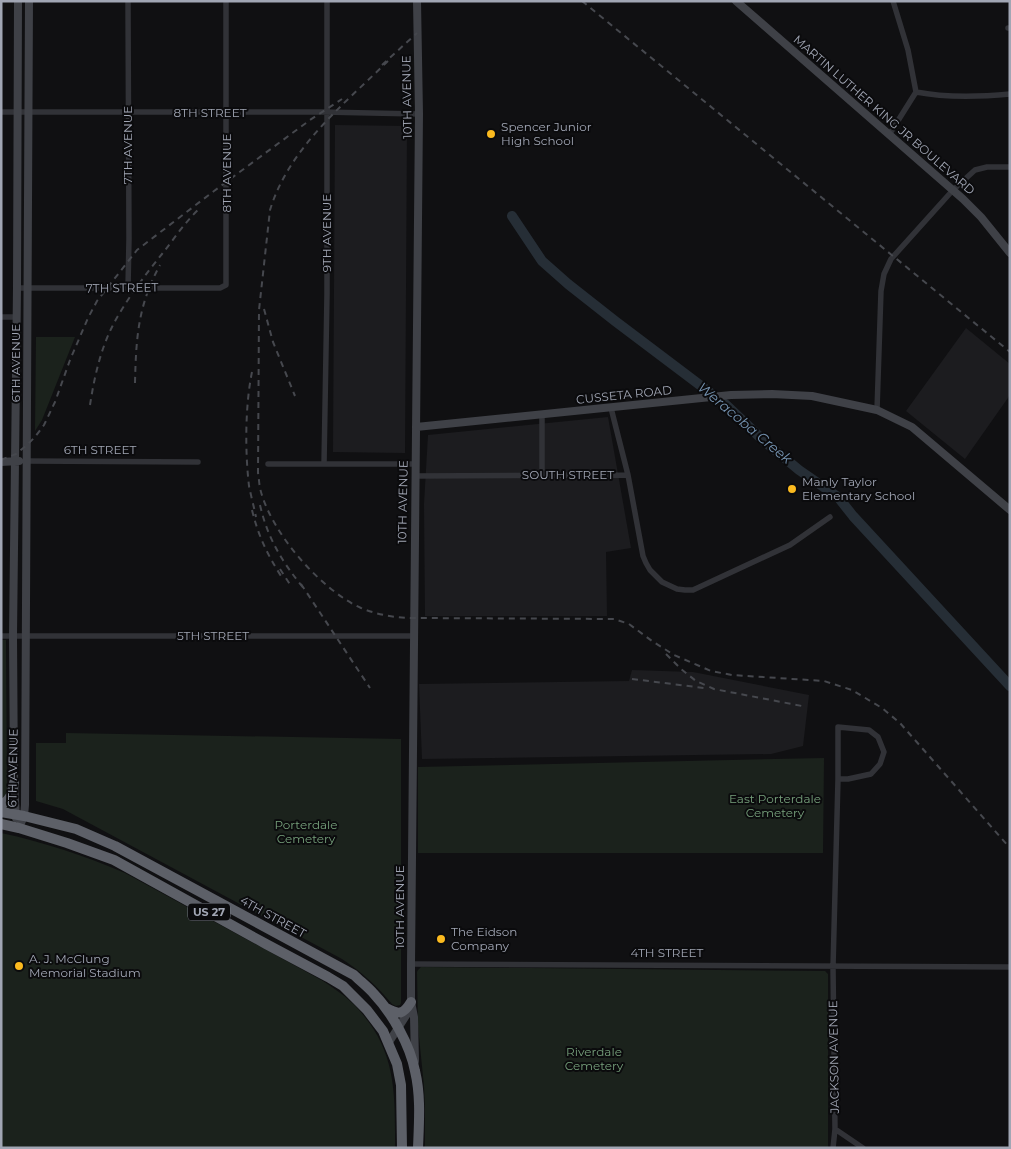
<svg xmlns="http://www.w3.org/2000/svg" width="1011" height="1149" font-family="Montserrat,sans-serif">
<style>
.built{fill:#1c1c1f}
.green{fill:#1b221c}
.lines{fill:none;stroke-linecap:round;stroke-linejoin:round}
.river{stroke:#262e36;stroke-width:10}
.street{stroke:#313237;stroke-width:5.5}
.secondary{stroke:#3f4147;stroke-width:8}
.highway{stroke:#5d6068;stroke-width:10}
.rail{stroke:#46484e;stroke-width:2;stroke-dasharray:6 5;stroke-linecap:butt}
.poi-dot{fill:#fbba1f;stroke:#0b0b0d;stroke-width:2}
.labels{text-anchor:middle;stroke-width:4;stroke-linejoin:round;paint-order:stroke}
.shield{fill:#0b0b0d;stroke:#747882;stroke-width:1}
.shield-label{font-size:11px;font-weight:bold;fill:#a1a6b4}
.street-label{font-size:12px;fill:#a1a6b4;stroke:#0b0b0d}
.poi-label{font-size:12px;fill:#a1a6b4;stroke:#0b0b0d;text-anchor:start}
.park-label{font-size:12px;fill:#76a07b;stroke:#0b0b0d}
.water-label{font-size:14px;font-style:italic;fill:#7593b1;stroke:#0b0b0d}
</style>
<rect width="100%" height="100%" fill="#101012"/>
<path class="built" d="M335 125 407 126 405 453 333 452Z
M966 328 1010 364V395L965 459 906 411Z
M608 417 631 548 606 552 607 616H425L424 504 428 435Z
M632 670 693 672 809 695 803 746 771 754 422 759 419 684 629 681Z"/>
<path class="green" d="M36 337H75L42 420 35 431Z
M1 640H6L7 792 5 798 1 800Z
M66 733 401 739V1003L400 1005 396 1006 392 1004C377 986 362 972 342 959L76 816 63 809 36 801V743H66Z
M824 758 823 853H418V767Z
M1 833C44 842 85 856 125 873L323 981C333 988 343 994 351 1002 356 1006 360 1011 364 1016 397 1056 395 1099 395 1148H1Z
M421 967 825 971 828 974V1148H425V1107L424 1086 418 1027 417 972 418 970Z"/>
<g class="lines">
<path class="river" d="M512 216 542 261 568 284 615 321 725 404 764 441 799 470 838 497 853 516 1010 686"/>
<path class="street" d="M1008 28H1010
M916 92C947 98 978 97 1010 94
M1 112H322L419 114
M889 135 916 92 908 50 893 1
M17 288H220L226 285V1
M128 288 129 239 128 1
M1 317H17
M611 408 628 475 643 556 646 563 650 570 662 582 677 589 685 590H693L790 545 830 517
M877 410 881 291 884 274 891 259 953 190 975 170 987 167H1010
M542 414V475
M26 461 198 462
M268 464H415
M324 464 327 294V1
M415 476 628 475
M1 636H413
M838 727 869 730 878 737 884 752 880 764 871 774 848 779H838Z
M411 964 1010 967
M835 1129 863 1148
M833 1148 835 1129 833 967 838 779"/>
<path class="secondary" d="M736 1 963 199 981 217 1010 253
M416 427 731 395 772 394 812 396 877 410 912 427 1010 510
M1 462 19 461
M16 818 14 783 13 636 17 288 18 1
M19 828 24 816 25 805 29 1
M389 1042 409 1011 410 1006
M415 1061 414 1017 411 1002V964L419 114 417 1"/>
<path class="highway" d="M1 805C11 800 12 793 14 783
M1 812 24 816 76 829 115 846 354 975C360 981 368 987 374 994 392 1013 410 1045 415 1071 421 1096 419 1122 418 1148
M1 824 19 828 67 843 114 860 266 944 328 977 343 986 367 1010 383 1031 397 1064 401 1085 402 1148
M386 1008C399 1015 403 1015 411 1002"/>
<path class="rail" d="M582 1 1010 352
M388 61C343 105 289 148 270 210L259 310 258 473C259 478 259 483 260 488 270 532 321 590 361 608 378 615 396 618 414 618L614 619 629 624 652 641 674 655 711 671 732 675 824 681 852 690 882 708 900 723 1010 848
M382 65 417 33
M264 309 273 342 295 396
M252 372C245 406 245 452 249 486 251 496 254 507 256 517
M135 383C136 338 138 305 160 265
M90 405C94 379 100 351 112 327 124 303 145 275 162 254 174 239 185 222 199 209
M1 460 16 454 27 445 35 437 44 425 55 402 70 360 88 318 97 301 137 250 214 191 310 120 342 99
M260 505C268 540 283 563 305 590
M252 510C258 535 267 554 281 576
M280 569 291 586
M301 584 370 688
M666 654 681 669 696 681 714 689 802 706
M632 679 704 688"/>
</g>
<g class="poi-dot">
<circle cx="491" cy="134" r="5"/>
<circle cx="792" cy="489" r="5"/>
<circle cx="441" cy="939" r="5"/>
<circle cx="19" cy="966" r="5"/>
</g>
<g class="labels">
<rect class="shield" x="188" y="903.5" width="42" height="17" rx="4"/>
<g class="shield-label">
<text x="209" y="916">US 27</text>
</g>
<g class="street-label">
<text transform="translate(407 97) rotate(-91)" y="4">10TH AVENUE</text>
<text x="210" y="117">8TH STREET</text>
<text transform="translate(884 115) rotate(41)" y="4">MARTIN LUTHER KING JR BOULEVARD</text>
<text transform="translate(128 145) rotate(-90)" y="4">7TH AVENUE</text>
<text transform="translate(227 173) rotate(-90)" y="4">8TH AVENUE</text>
<text transform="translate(327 233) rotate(-90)" y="4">9TH AVENUE</text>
<text transform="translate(122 288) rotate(-1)" y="4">7TH STREET</text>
<text transform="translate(16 363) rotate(-90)" y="4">6TH AVENUE</text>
<text transform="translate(624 395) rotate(-6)" y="4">CUSSETA ROAD</text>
<text x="100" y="454">6TH STREET</text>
<text x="568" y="479">SOUTH STREET</text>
<text transform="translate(403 502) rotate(-89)" y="4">10TH AVENUE</text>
<text x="213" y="640">5TH STREET</text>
<text transform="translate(13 768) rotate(-89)" y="4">6TH AVENUE</text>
<text transform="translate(400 907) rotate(-90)" y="4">10TH AVENUE</text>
<text transform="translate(273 917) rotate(29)" y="4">4TH STREET</text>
<text x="667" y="957">4TH STREET</text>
<text transform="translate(834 1057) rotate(-91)" y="4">JACKSON AVENUE</text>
</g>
<g class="poi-label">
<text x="501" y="131">Spencer Junior<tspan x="501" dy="14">High School</tspan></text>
<text x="802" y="486">Manly Taylor<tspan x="802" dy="14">Elementary School</tspan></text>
<text x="451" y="936">The Eidson<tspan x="451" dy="14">Company</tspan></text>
<text x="29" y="963">A. J. McClung<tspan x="29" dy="14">Memorial Stadium</tspan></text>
</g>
<g class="park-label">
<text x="775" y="803">East Porterdale<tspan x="775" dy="14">Cemetery</tspan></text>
<text x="306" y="829">Porterdale<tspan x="306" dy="14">Cemetery</tspan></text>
<text x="594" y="1056">Riverdale<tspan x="594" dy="14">Cemetery</tspan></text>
</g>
<g class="water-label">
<text transform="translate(745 423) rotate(40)" y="5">Weracoba Creek</text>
</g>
</g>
<rect width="1011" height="1149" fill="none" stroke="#a1a6b4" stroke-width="5"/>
</svg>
